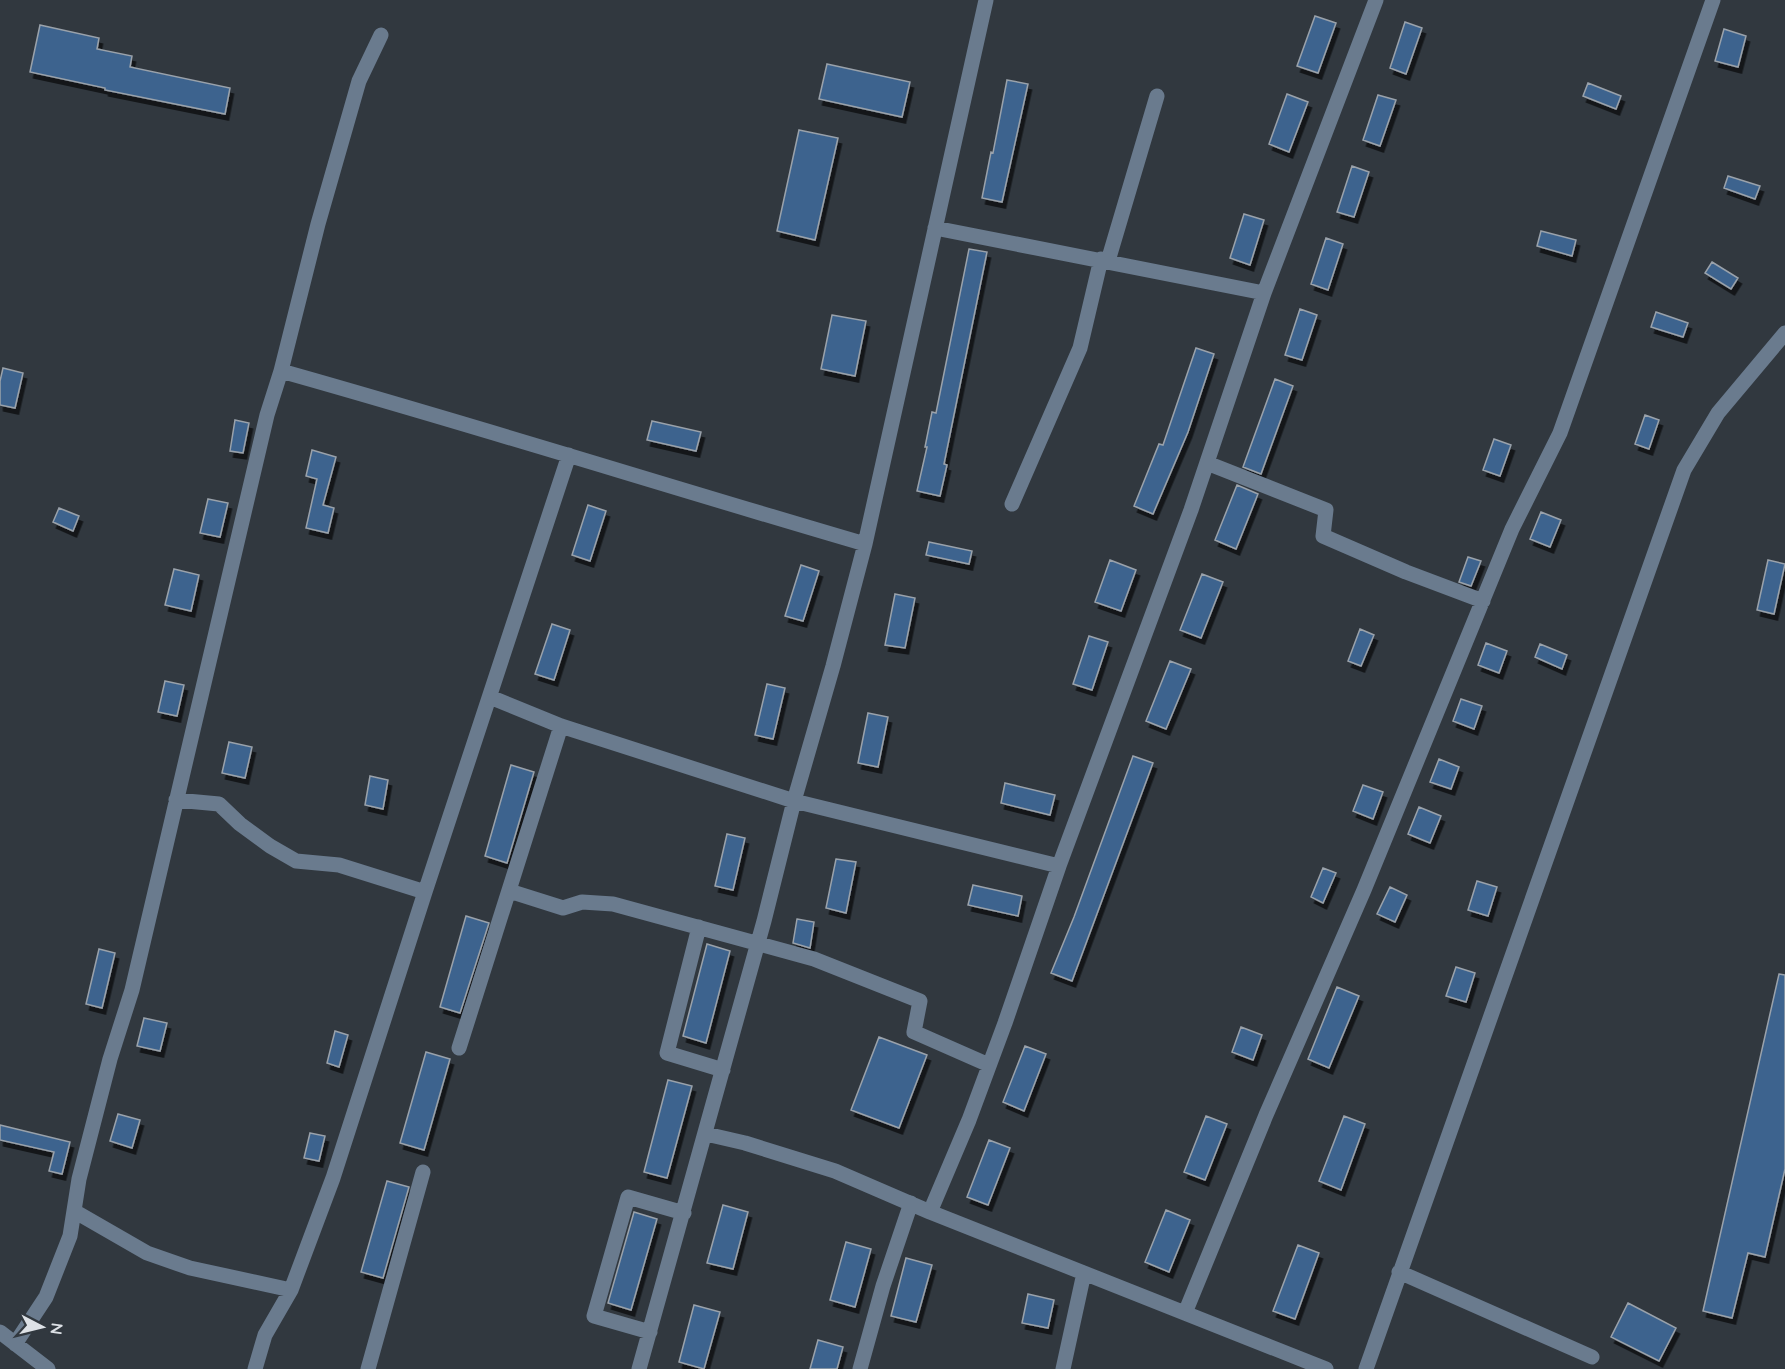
<svg xmlns="http://www.w3.org/2000/svg" width="1785" height="1369" font-family="Quicksand,sans-serif">
<style>
.building{fill:#3e648e;stroke:#9aa2ab;stroke-width:1.5;filter:url(#shadow)}
.lines{fill:none;stroke-linecap:round;stroke-linejoin:round}
.minor{stroke:#6a7b8e;stroke-width:15}
</style>
<defs>
<filter id="shadow"><feDropShadow dx="3.5" dy="6" stdDeviation="0" flood-color="#0009"/></filter>
</defs>
<rect width="100%" height="100%" fill="#31383f"/>
<path class="building" d="M1315 16 1336 23 1318 73 1297 66Z
M1405 22 1422 28 1406 74 1390 68Z
M40 25 99 38 97 49 132 56 130 67 230 88 225 114 105 90V88L30 72Z
M1724 29 1746 36 1738 67 1715 61Z
M827 64 910 82 902 117 819 99Z
M1007 80 1028 84 1002 202 982 198 991 152 993 153Z
M1588 83 1621 96 1616 109 1583 96Z
M1287 94 1308 102 1289 152 1269 144Z
M1378 95 1396 100 1380 146 1363 140Z
M799 130 838 138 815 240 777 231Z
M1352 166 1369 172 1354 217 1337 212Z
M1728 176 1760 186 1755 199 1724 188Z
M1244 214 1264 220 1250 265 1230 258Z
M1541 231 1576 240 1572 256 1537 246Z
M1326 238 1343 244 1328 290 1311 284Z
M969 249 987 252 944 464 947 465 940 496 917 491 927 447H925L932 412 936 413Z
M1712 262 1738 278 1731 289 1705 273Z
M1300 309 1317 315 1302 360 1285 355Z
M1656 312 1688 323 1683 337 1651 327Z
M832 315 866 321 855 376 821 369Z
M1196 348 1214 354 1188 432 1153 514 1134 506 1159 444 1163 445Z
M3 368 23 373 15 408 0 405V381Z
M1275 379 1293 386 1261 474 1243 467Z
M1645 415 1659 420 1649 449 1635 444Z
M235 420 249 423 243 453 230 451Z
M652 421 701 432 696 451 647 440Z
M1494 439 1511 445 1500 476 1483 470Z
M312 450 336 457 323 505 334 508 328 533 306 528 317 479 306 476Z
M1237 485 1258 494 1236 549 1215 540Z
M208 499 228 503 220 537 200 533Z
M588 505 606 511 590 561 572 555Z
M59 508 79 516 73 531 53 522Z
M1541 512 1561 520 1550 547 1530 539Z
M929 542 972 551 969 564 926 555Z
M1468 557 1481 561 1471 586 1459 582Z
M1110 560 1136 570 1121 611 1095 602Z
M1768 560 1785 564 1774 614 1757 610Z
M801 565 819 571 803 621 785 616Z
M174 569 199 575 191 611 165 605Z
M1202 574 1223 582 1201 638 1180 630Z
M895 594 915 598 905 648 885 645Z
M552 624 570 630 554 680 535 674Z
M1360 629 1374 635 1361 666 1348 661Z
M1089 636 1108 642 1092 690 1073 684Z
M1486 643 1507 651 1499 673 1478 665Z
M1540 644 1567 655 1562 669 1535 657Z
M1170 661 1191 669 1166 729 1146 721Z
M165 681 184 685 177 716 158 712Z
M767 684 785 688 773 739 755 735Z
M1461 699 1482 706 1474 729 1453 721Z
M868 713 888 717 878 767 858 763Z
M229 742 252 747 245 778 222 773Z
M1133 756 1153 763 1072 981 1051 973 1074 917Z
M1439 759 1459 767 1451 789 1430 782Z
M511 765 534 772 507 863 485 856Z
M370 776 388 780 383 809 365 805Z
M1005 783 1055 795 1050 815 1001 803Z
M1363 785 1383 792 1373 819 1353 811Z
M1419 807 1441 816 1430 843 1408 834Z
M727 834 745 838 733 890 715 886Z
M836 859 856 862 846 913 826 908Z
M1323 868 1336 873 1323 903 1311 897Z
M1477 881 1497 887 1488 916 1468 910Z
M973 885 1022 896 1018 916 968 905Z
M1390 887 1407 895 1395 922 1377 914Z
M466 916 489 923 460 1013 440 1007Z
M797 919 814 922 810 948 793 943Z
M707 944 730 951 706 1043 683 1036Z
M99 949 115 953 102 1008 86 1004Z
M1456 967 1475 973 1466 1002 1446 996Z
M1779 974 1785 975V1169L1765 1257 1748 1253 1732 1318 1703 1311Z
M1337 987 1359 996 1329 1068 1308 1059Z
M144 1018 167 1023 160 1051 137 1046Z
M1241 1027 1262 1035 1253 1060 1232 1052Z
M335 1031 348 1035 339 1067 327 1063Z
M879 1037 927 1055 899 1128 851 1110Z
M1025 1046 1046 1054 1024 1111 1003 1102Z
M426 1052 450 1059 424 1150 400 1143Z
M668 1080 692 1086 667 1178 644 1172Z
M118 1114 140 1120 132 1148 110 1141Z
M1206 1116 1227 1124 1205 1180 1184 1172Z
M1344 1116 1365 1124 1341 1190 1319 1181Z
M0 1125 70 1142 62 1174 49 1171 54 1152 0 1140Z
M310 1133 325 1136 319 1161 304 1158Z
M989 1140 1010 1148 988 1205 967 1197Z
M387 1181 409 1187 383 1278 361 1272Z
M723 1205 748 1212 733 1269 707 1263Z
M1166 1210 1190 1220 1169 1272 1145 1262Z
M634 1212 657 1219 631 1310 608 1303Z
M846 1242 871 1249 855 1307 830 1300Z
M1298 1245 1319 1253 1295 1319 1273 1311Z
M906 1258 932 1265 916 1322 891 1316Z
M1028 1294 1054 1300 1048 1328 1022 1323Z
M1628 1303 1676 1328 1659 1361 1611 1337Z
M694 1305 720 1312 704 1369 679 1362Z
M818 1340 843 1347 837 1369H810Z"/>
<g class="lines">
<path class="minor" d="M935 228 1264 293
M1108 261 1157 96
M281 371C477 426 670 487 865 544
M1207 463 1326 510 1323 536 1406 572 1483 601
M1012 504 1080 348 1101 259
M490 697 561 726 794 801 1059 866
M176 800 219 804 240 824 270 846 296 861 339 865 425 892
M509 891 563 908 582 902 613 904 814 959 920 1001 914 1032 989 1065
M699 927 667 1053 723 1070
M459 1048 561 726
M706 1134 745 1143 835 1171 930 1212 1326 1369
M74 1211 147 1253 190 1268 291 1290
M930 1212 969 1120 1005 1023 1059 866 1191 510 1264 293 1376 0
M1399 1272 1592 1357
M1185 1313 1266 1115 1364 890 1512 529 1560 433 1713 0
M0 1332 48 1369
M650 1332 594 1316 628 1197 684 1213
M15 1344 46 1297 70 1236 79 1179 110 1059 132 990 267 415 281 371 318 224 359 81 381 35
M255 1369 265 1335 291 1290 333 1178 425 892 569 455
M368 1369 423 1172
M639 1369 764 921 794 801 833 666 865 544 986 0
M860 1369 883 1286 911 1203
M1063 1369 1084 1273
M1366 1369 1684 470 1718 413 1785 333"/>
</g>
<g transform="translate(42 1327) rotate(97)" stroke="#31383f" stroke-width="4.5" paint-order="stroke">
<path d="M0-4.5L10 22L0 15L-10 22Z" fill="#dde1e6"/>
<text y="-9" font-size="16" font-weight="bold" text-anchor="middle" fill="#dde1e6">N</text>
</g>
</svg>
